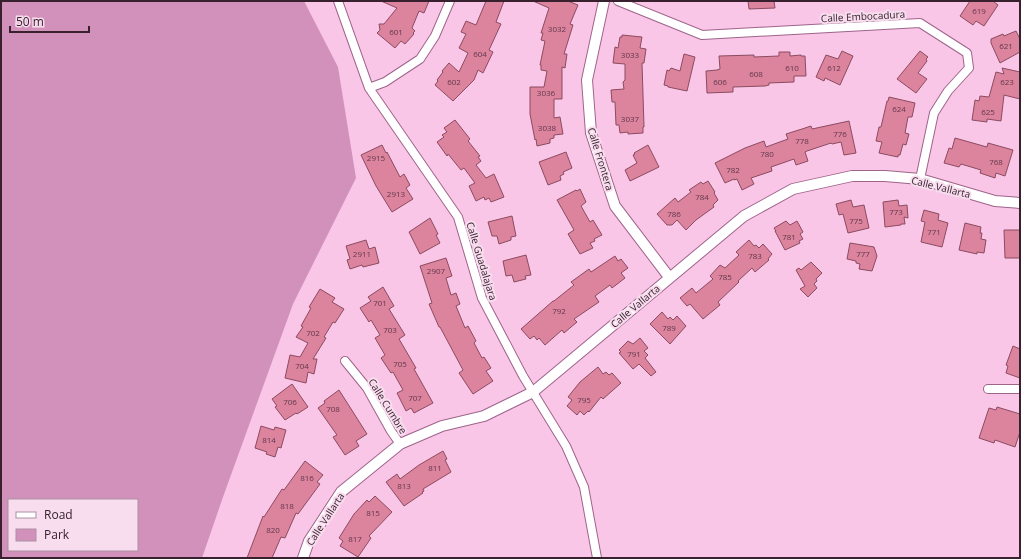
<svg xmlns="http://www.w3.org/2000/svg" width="1021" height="559" font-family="'Open Sans',sans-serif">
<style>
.green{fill:#d291bb;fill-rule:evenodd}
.building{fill:#dc839e;stroke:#8b4b60}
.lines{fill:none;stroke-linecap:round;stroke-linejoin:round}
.minor-casing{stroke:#9e648a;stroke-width:10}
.tertiary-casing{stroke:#9e648a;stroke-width:12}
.minor{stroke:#fff;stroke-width:8}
.tertiary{stroke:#fff;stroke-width:10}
.labels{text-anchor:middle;stroke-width:4;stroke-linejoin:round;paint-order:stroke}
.number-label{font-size:8px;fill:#61394b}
.street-label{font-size:10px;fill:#38202f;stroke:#f7dded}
</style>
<rect width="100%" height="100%" fill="#fac6e7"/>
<path class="green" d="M1 1H304L338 67 356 178 293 304 223 497 202 558H1ZM9 500H137V550H9Z"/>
<path class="building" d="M381 1H429L424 13 419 11 412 28 415 31 413 33 414 34 405 44 401 41 395 48 377 33 380 30 379 24H384L397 8Z
M486 1H504L496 22 501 24 489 50 493 52 483 73 478 70 474 80 453 101 435 85 438 81 437 80 443 72 442 71 449 63 459 72 468 53 459 48 466 34 461 32 466 21 476 25Z
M533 1H568L578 5 570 24 573 25 564 54H567L565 68 562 67V99H554V118L560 117 563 134 554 135V138L550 139V143L537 146 536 139 535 140 530 114V87H544L547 71 541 70V65H540L545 41 541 40 543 33H541L549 8Z
M748 1H774L775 8 749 9Z
M970 1H993L998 5 984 26 976 21 973 25 960 16Z
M1016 31 1020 39V52L1000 63 991 43V39L1003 34 1004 36Z
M622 35 642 37 640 48 646 49 644 63H642L644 127H643V133L628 134V132L620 133 619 125H616L615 102H612L611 90 624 89 623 82 625 80V64L613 63 615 47 618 48 620 37H622Z
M842 51 853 56 840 85 825 78 824 81 816 77 826 55 838 59Z
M920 51 928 57 926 59 927 61 918 73 927 79 916 93 897 79Z
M779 52H790V56L801 55V56H805L806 76H794V82L769 83V85L765 86 733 87V92L707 93 706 71 717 70 720 69 719 56 754 55V57L779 56Z
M684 54 695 57 687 91 668 87V86L664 85 667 70 669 71 671 68 680 71Z
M1002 68 1020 72V99L1004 95 1001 121 987 119V122L972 120 975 100 979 101 980 96 989 97 996 72 1004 74Z
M889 97 915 103 912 117H908L905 133 909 134 906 145 903 144 900 155H898V157L879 153 882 142 876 141 879 127H881L887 101H888Z
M455 120 470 139 468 141 480 156 478 157 481 161 476 165 486 178 494 174 504 197 491 202 489 198 485 200 484 197 476 201 469 186 475 183 464 168 461 170 448 154 447 156 437 142 444 137 442 135 447 132 444 128Z
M849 121 856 153 844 155 841 142 832 144 831 143 807 151 805 152 808 161 796 165 794 159 771 167 772 171 751 178 754 184 742 190 737 179 734 180V179L725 183 715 163 745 148 764 141 766 147 788 139 786 134 802 129 811 126 812 129Z
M955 138 987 147 988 143 1013 150 1005 176 996 173 995 178 980 173 981 170 961 164 959 167 944 163 949 148 952 149Z
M382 145 386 153 387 152 400 177 404 174 410 185 406 188 413 199 392 212 376 186 361 155Z
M648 145 659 167 630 181 625 170 637 163 633 155 635 154 634 153Z
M566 152 572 168 563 172 564 174 560 176 561 180 548 185 539 162Z
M708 181 715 192 714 193 718 200 713 205 714 207 696 220 686 230 677 220 672 225H667L657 214 675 198 678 202 691 192 689 190 701 182 703 184Z
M580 189 586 202 581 206 590 222 593 220 602 235 594 239 595 241 590 243 593 248 580 254 568 234 574 230 557 200 576 190 577 191Z
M851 200 853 207 864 205 869 228 848 233 843 214 839 215 836 204Z
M898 200 899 206 907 205 908 218 904 217 905 224H901V225L885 227 883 202Z
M924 210 939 214 938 220 948 223 942 247 921 242 925 222 921 221Z
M512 216 516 236 511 237V240L499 244 497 236H492L488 222Z
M430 218 438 234 436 235 440 243 420 254 409 232Z
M786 221 790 225 797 221 803 232 800 234 803 239 799 241 800 243 785 250 775 231H776L774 228Z
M965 223 981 227 980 233H982L981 239 986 240 984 253 977 252V254L959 250Z
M1004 230H1020V258H1005Z
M366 240 369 249 375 247 379 263 363 267 362 265 350 269 347 260 350 259 346 246Z
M749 240 754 246 756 245 759 248 763 244 772 254 768 259 769 260 755 272 752 268 738 281 739 282 718 302 720 305 703 319 690 304 687 306 680 298 692 288 696 293 713 279 710 276 720 265 725 268 739 255 736 252Z
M850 243 874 247 877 256 872 271 859 269 860 264 856 263V261L847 259Z
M526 255 531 275 525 276 526 279 514 282 512 275 506 276 503 261Z
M615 256 618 261 621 259 628 268 621 273 625 278 612 288 610 285 595 296 599 302 574 319 577 322 564 333 562 330 545 345 539 338 537 340 534 336 530 339 521 329 553 301H554L574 285 571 282 589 269 591 272Z
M446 258 452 276 446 278 451 295 456 293 460 304 456 306 465 328 468 326 476 341 474 343 482 358 484 357 491 368 486 371 493 381 473 394 459 373 463 370 440 327H439L429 304 432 303 420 266Z
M811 262 822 273 816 279 817 281 814 284 817 288 808 297 800 289 805 286 796 270 799 268 801 270Z
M383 287 394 306 389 309 405 335 399 339 416 368 414 369 433 403 414 413 411 408 406 411 397 393 403 390 393 372 391 373 381 358 385 355 375 338 380 335 371 320 369 322 360 308 371 301 368 297Z
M320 289 335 298 332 302 344 309 335 323 333 322 324 337 326 338 313 359H317L314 374 308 372 306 383 285 378 290 355 300 357 308 343 296 337 303 327 301 326 311 308 309 307Z
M662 312 668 319 670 317 673 320 677 316 686 326 670 344 650 324Z
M640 338 648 348 644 351 648 355 645 358 656 372 651 376 639 364 633 369 619 353 621 352 619 350 628 341 633 344Z
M1013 346 1020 349V378L1006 373 1008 366 1006 365Z
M598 367 603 374 606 372 609 375 612 373 621 383 603 399 601 397 589 412 588 411 584 415 580 411 577 415 567 406 572 400 568 397 580 382Z
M292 384 308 407 297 414 296 413 285 420 275 407 277 406 272 399Z
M339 390 367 434 356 441 359 446 345 455 333 437 337 435 318 408 325 403 324 401Z
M997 407 1020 414V432L1015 447 995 440 994 443 979 438 989 408 996 410Z
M261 426 274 430 275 427 286 430 281 448 278 447 275 457 266 454 267 452 255 448Z
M443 451 447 459 445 460 451 472 423 489 424 491 422 492 423 493 404 506 386 482 397 474 400 479 419 465Z
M305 461 323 475 317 482 320 484 298 514 296 513 285 538 281 537 272 558H247L263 516 264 517 282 489 284 490Z
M375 496 392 512 369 536 371 538 358 557 340 546 343 541 339 538 354 514 367 500 369 502Z"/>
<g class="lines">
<g class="minor-casing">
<path id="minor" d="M338 1 369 88 458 217 482 298 523 376 566 446 584 487 597 558
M618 1 702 35 920 23 967 53 969 68 948 91 934 113 920 179
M369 88 385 82 420 59 435 36 450 1
M345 361 367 388 391 431 400 444
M988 389H1020"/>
</g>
<g class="tertiary-casing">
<path id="tertiary" d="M604 1 587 80 591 133 615 206 669 277
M303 558 309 541 341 492 400 444 442 426 484 416 533 392 744 216 793 189 852 176H885L920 179 995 201 1020 203"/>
</g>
<use href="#minor" class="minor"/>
<use href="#tertiary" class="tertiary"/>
</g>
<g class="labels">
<g class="number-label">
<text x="979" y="14">619</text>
<text x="557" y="32">3032</text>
<text x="396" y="35">601</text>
<text x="1006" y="49">621</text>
<text x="480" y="57">604</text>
<text x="630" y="58">3033</text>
<text x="792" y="71">610</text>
<text x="834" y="71">612</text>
<text x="756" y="77">608</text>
<text x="454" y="85">602</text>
<text x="720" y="85">606</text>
<text x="1007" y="85">623</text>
<text x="546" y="96">3036</text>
<text x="899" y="112">624</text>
<text x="988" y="115">625</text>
<text x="630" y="122">3037</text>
<text x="547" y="131">3038</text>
<text x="840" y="137">776</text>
<text x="802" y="144">778</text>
<text x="767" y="157">780</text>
<text x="376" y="161">2915</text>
<text x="996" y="165">768</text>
<text x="733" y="173">782</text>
<text x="396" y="197">2913</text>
<text x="702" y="200">784</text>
<text x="896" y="215">773</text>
<text x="674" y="217">786</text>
<text x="856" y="224">775</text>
<text x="934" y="235">771</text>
<text x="789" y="240">781</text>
<text x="362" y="257">2911</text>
<text x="863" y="257">777</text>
<text x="755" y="259">783</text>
<text x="436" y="274">2907</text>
<text x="725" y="280">785</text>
<text x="380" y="306">701</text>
<text x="559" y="314">792</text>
<text x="669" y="331">789</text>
<text x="390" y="333">703</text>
<text x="313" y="336">702</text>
<text x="634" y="357">791</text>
<text x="400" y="367">705</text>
<text x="302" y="369">704</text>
<text x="415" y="401">707</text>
<text x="584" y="403">795</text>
<text x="290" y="405">706</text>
<text x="333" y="412">708</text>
<text x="269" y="443">814</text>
<text x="435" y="471">811</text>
<text x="307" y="481">816</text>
<text x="404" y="489">813</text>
<text x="287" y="509">818</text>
<text x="373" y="516">815</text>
<text x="273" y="533">820</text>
<text x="355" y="542">817</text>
</g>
<g class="street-label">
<text transform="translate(863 16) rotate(-3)" y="4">Calle Embocadura</text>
<text transform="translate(601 159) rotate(73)" y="4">Calle Frontera</text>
<text transform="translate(941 187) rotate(14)" y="4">Calle Vallarta</text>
<text transform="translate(482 261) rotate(73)" y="4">Calle Guadalajara</text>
<text transform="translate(635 306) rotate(-40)" y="4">Calle Vallarta</text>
<text transform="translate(388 406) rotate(58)" y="4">Calle Cumbre</text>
<text transform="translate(325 519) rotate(-57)" y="4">Calle Vallarta</text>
</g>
</g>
<rect width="1021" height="559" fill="none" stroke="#38202f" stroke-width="4"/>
<rect x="8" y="499" width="130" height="52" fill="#f7dded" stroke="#ab91a1"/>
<rect x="16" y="512" width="20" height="6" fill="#ffffff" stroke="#ab91a1"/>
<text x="44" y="519" font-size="12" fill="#38202f">Road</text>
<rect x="16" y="529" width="20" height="12" fill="#d291bb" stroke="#ab91a1"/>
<text x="44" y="539" font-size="12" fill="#38202f">Park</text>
<path d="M10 26v6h79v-6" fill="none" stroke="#38202f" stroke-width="2"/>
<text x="16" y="26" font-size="12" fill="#38202f" stroke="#f7dded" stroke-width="3" paint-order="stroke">50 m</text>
</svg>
